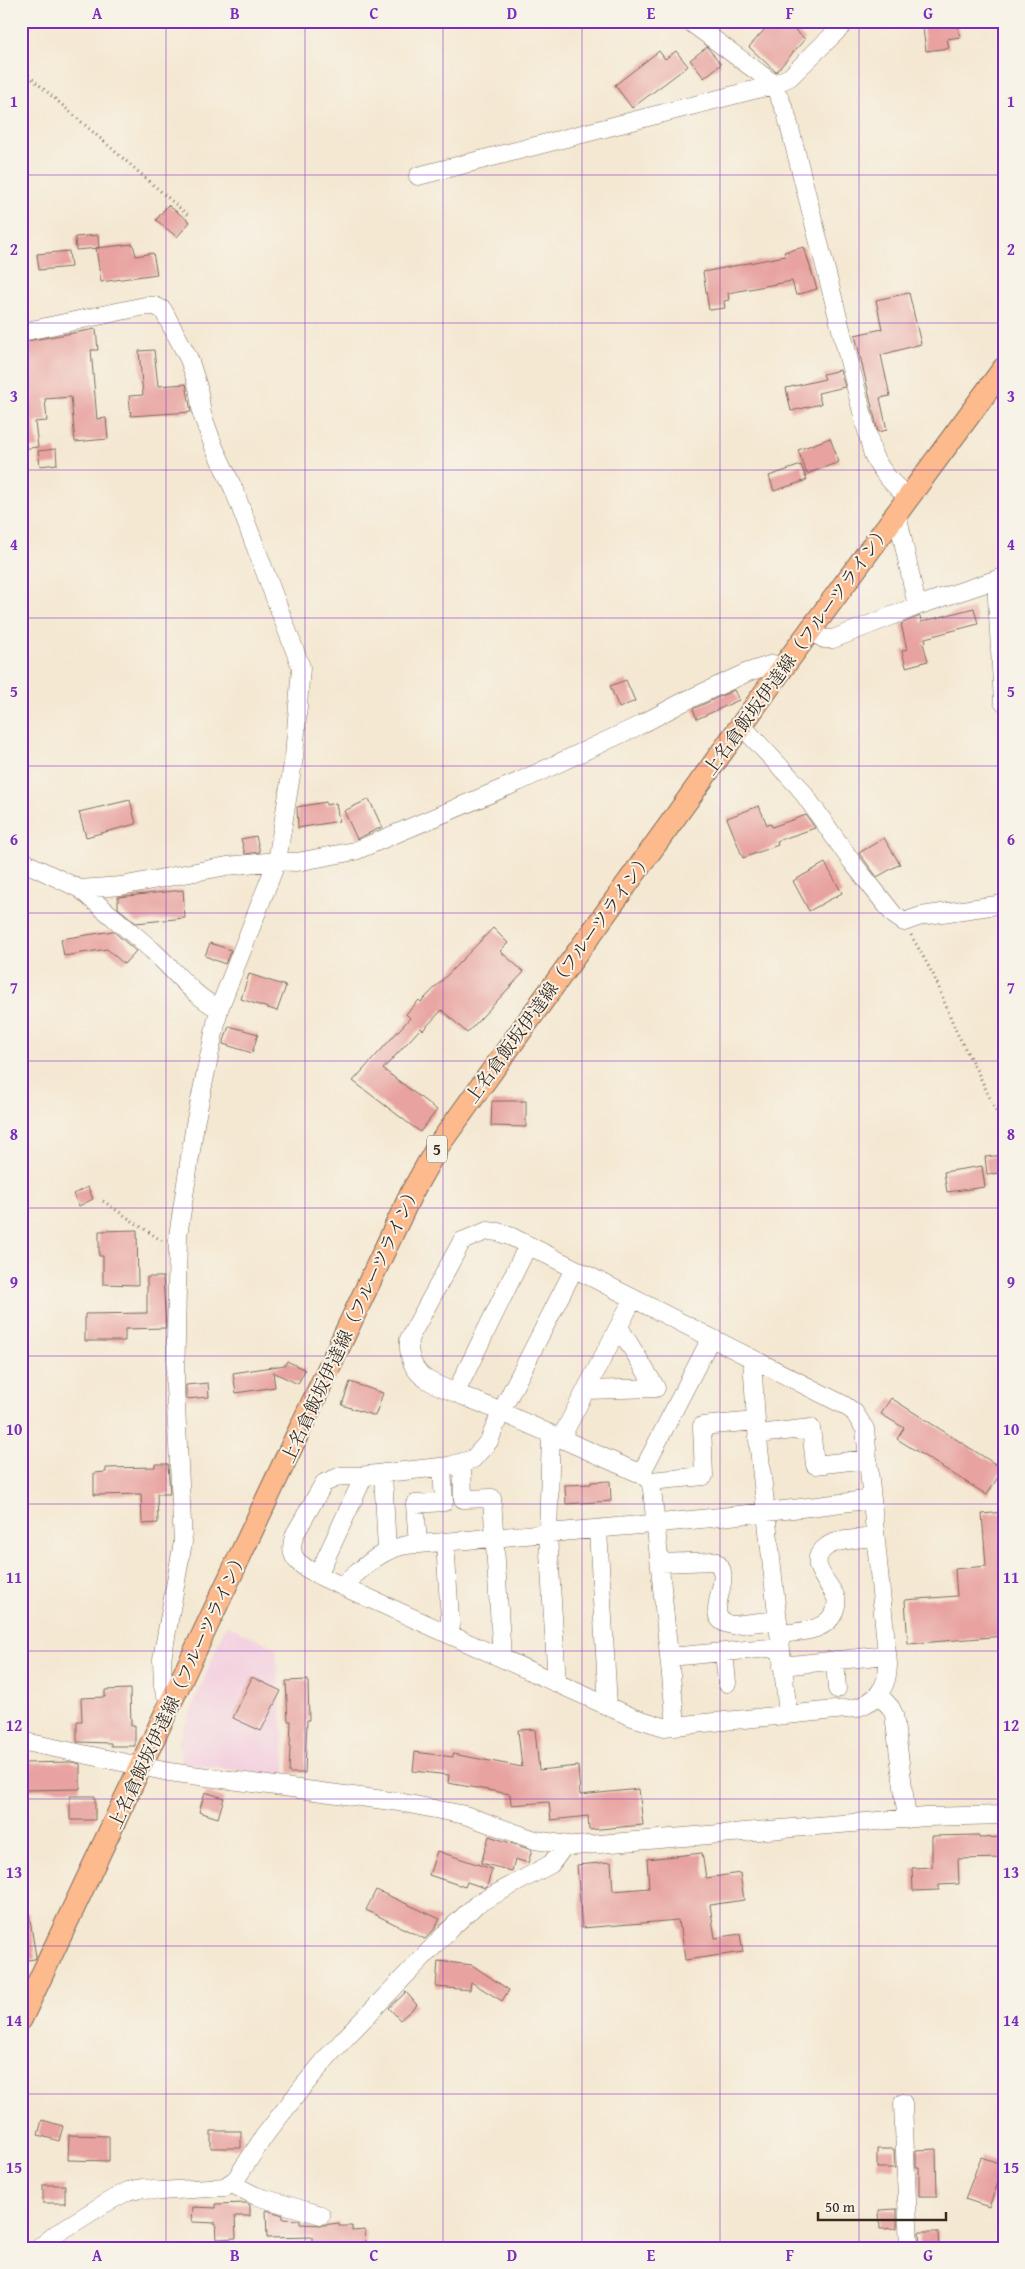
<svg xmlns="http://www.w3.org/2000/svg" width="1025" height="2269" font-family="'Gentium Book Plus','Noto Serif JP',serif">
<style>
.built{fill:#f3cfdf}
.building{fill:#e8a29f}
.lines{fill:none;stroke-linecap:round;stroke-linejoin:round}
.minor-casing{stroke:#7c6c5d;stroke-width:19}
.major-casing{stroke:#7c6c5d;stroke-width:24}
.path{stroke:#7c6c5d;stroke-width:3;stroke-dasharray:1 4;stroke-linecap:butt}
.minor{stroke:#fff;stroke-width:18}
.major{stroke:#fcba8d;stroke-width:22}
.grid{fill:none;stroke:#7b2cbf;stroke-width:1;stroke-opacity:0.55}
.labels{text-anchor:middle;stroke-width:4;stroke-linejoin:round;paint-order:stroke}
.shield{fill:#f7f3e8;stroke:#73665b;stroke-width:1}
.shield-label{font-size:16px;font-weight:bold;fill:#3b2a1e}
.street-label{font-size:18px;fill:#3b2a1e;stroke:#f7f3e8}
.neatline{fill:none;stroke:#7b2cbf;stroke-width:2}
.grid-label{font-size:16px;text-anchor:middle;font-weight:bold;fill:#7b2cbf}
</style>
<rect width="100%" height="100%" fill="#f7f3e8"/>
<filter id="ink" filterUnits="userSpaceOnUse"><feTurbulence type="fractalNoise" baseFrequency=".02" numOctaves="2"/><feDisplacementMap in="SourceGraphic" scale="10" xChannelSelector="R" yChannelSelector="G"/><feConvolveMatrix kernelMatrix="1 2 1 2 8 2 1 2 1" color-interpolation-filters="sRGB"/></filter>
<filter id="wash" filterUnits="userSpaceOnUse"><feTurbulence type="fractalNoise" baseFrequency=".0096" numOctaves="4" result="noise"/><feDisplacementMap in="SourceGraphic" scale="20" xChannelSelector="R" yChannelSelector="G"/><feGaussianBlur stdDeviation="1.12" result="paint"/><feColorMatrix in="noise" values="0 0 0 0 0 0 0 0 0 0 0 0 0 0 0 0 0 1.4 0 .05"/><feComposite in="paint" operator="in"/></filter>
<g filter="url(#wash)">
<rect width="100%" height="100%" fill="#f4e8d2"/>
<path class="built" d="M226 1625 276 1648 286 1777 182 1763 178 1742Z"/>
<g id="blocks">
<path class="building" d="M772 21H785L805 39 776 72 749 47Z
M922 21H957L960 37 947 39 949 48 926 51Z
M707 47 721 64 704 78 690 60Z
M659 51 665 59 676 51 688 66 632 108 615 85Z
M168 205 190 222 177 237 156 220Z
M98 235 99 248 76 250 75 237Z
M133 244 136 256 153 253 157 274 101 282 96 248Z
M804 247 817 289 796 295 792 281 728 293 729 300 724 301 725 308 709 310 703 272 785 256 784 252Z
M69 251 71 267 39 270 37 254Z
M909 293 921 344 881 355 890 396 880 398 887 430 878 432 855 335 882 329 876 300Z
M96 329 98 350H91L97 419 106 418 108 439 75 442 71 397 45 399 47 421 35 422 38 447 21 449V342Z
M154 350 158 386 186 384 191 412 131 416 129 396 143 395 139 351Z
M840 370 845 387 818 393 821 404 791 411 786 388 825 379 823 374Z
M830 438 839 462 807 474 798 450Z
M56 449 57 464 40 466 38 451Z
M801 465 807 480 774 491 769 476Z
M974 608 978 624 925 638 926 642 923 643 928 661 906 667 902 651 907 649 901 624 920 616 921 622Z
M626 680 635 701 619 708 610 686Z
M734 690 739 700 697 719 693 709Z
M369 799 382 827 357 839 344 811Z
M130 800 136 824 86 837 79 812Z
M326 802V805L336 803 339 821 298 828 297 807Z
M759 806 767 825 771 824 772 827 806 815 815 828 777 841 778 845 743 858 727 818Z
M256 836 260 852 245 854 241 839Z
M884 838 900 864 877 877 859 853Z
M825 863 842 893 809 911 793 881Z
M183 890 185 918 136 923 118 908V897Z
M493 928 508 943 500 951 524 972 467 1033 442 1010 423 1030 421 1028 383 1069 437 1110 420 1132 353 1081 410 1018 406 1014 419 1000 421 1002Z
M113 931 136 951 124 964 107 949 64 956 61 939Z
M210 943 231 950 225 964 205 956Z
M249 974 286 986 277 1011 241 999Z
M229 1026 258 1034 252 1053 223 1044Z
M492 1101H526V1127L491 1126Z
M1004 1155V1173L987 1174 985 1157Z
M982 1166 985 1187 947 1192 944 1172Z
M88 1187 93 1199 79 1206 73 1194Z
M137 1230 138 1285 103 1284V1256H99V1231Z
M147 1277H163L166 1328 125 1329V1341H85V1314L147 1313Z
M287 1361 305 1370 298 1384 273 1372 275 1387 236 1393 233 1373 285 1365Z
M350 1382 383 1393 375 1416 342 1405Z
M208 1383 209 1397 186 1399V1385Z
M891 1398 1003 1469 987 1495 897 1439 904 1428 881 1414Z
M155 1464H168L170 1494H157L158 1523 142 1524 141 1494 94 1495V1473L106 1472V1468L155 1467Z
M610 1481 611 1501 566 1504 565 1485 591 1484V1482Z
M1004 1512V1636L908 1644 905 1600 957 1596 955 1569 986 1566 982 1514Z
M252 1677 281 1691 261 1731 233 1718Z
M308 1680 309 1720H307L305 1773H289L291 1721H288L286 1681Z
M130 1689 131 1726 135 1725V1746H111V1743L77 1742V1721H82L81 1698 105 1697V1690Z
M535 1729 539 1770 578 1766 580 1795 639 1789 643 1825 589 1830 588 1816 551 1820 549 1802 511 1805 510 1794 448 1783 449 1775 413 1771 415 1752 453 1757V1754L522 1767 518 1730Z
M72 1762 80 1764V1789L24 1790V1763Z
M205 1792 224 1798 218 1818 199 1812Z
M70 1796H95V1820H70Z
M979 1835V1838L1004 1837V1858L958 1859 959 1884 939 1885V1890L913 1891 912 1868 932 1867V1836Z
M489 1836 532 1850 528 1863 515 1859 512 1871 481 1863Z
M437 1851 492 1869 487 1886 485 1888 467 1882 465 1887 429 1875Z
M702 1853 706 1878 740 1873 744 1900 710 1905 715 1938 740 1934 743 1952 685 1960 681 1928H679L678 1920 582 1928 577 1865 611 1862 613 1891 649 1888 647 1859Z
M376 1890 440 1919 434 1930 425 1939 366 1910Z
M29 1913 36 1957 35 1959 21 1961V1914Z
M438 1961 472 1965 509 1990 502 2001 471 1982 470 1990 436 1987Z
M406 1992 417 2005 400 2020 389 2008Z
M42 2120 63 2126 59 2141 38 2135Z
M211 2131H241V2148H211Z
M69 2135 109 2136V2161L68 2160Z
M877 2149H894L895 2168H877Z
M936 2149 937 2196H919V2167H916V2150Z
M981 2157 1004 2165V2185L998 2183 989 2207 965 2199Z
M43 2185H65V2203H43Z
M246 2203 250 2205V2216H235L236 2238 217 2239 216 2223 192 2222 193 2207 216 2208V2204Z
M897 2209V2228L880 2229 879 2210Z
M266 2210 283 2215V2219L300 2220V2224L323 2225 339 2223V2226H352V2231L365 2230 366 2246 312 2248V2237L267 2238Z
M919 2232H938L939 2248H920Z"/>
</g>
</g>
<g filter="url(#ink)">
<use href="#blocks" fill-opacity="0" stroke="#7c6c5d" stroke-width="1"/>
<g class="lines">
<g class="minor-casing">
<path id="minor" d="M689 21 770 81 776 90 786 113 873 455C883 473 892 485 909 497
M418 176 773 85 790 77 847 21
M22 332 145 306H155L163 310 189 359 198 387 202 414 214 447 234 490 301 667 294 757 277 861 219 1009 195 1124 178 1236 175 1387 183 1542 162 1659 163 1686 165 1693 173 1700
M897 513 917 606 1004 577
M996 580 1003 702
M810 630 824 639H833L917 606
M741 725 799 787 852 862 894 915 904 922 921 916 1004 904
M21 858 28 864 80 889 121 886 227 866 277 861 297 862 355 851 518 782 638 726 685 701 748 672 773 664 784 666
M80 889C104 910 129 930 153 951 175 971 193 996 219 1009
M574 1269 501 1412 489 1441 473 1459 449 1466 359 1476H341L324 1483 295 1534C285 1561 303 1566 322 1577L632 1717 664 1727 856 1708C877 1701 888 1687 888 1664L865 1429 854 1412 844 1405 512 1237 498 1232 487 1231 462 1241 409 1339C408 1354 411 1369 426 1379 442 1389 473 1399 492 1408 542 1430 591 1452 641 1474L650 1481 652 1489 676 1725
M752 1359 756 1421 788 1714
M586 1390 656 1388 619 1327
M456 1392 528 1245
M551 1434 548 1535 557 1683
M758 1434 811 1428 815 1465 868 1459
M561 1438 633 1299
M462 1462 463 1499 492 1498 502 1658
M383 1473 387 1551
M641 1474 711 1338
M650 1481 704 1476 702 1426 756 1421
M598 1530 608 1706
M445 1542 451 1635
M418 1544 415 1504 444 1502 442 1467
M660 1563 714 1561C740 1576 695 1620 733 1625L778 1620
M318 1575 364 1476
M342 1586C363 1568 379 1550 407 1545 562 1532 717 1520 872 1499
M779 1634C798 1632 829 1632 835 1609 837 1604 837 1598 834 1594 827 1580 806 1562 826 1547 838 1538 861 1539 875 1537
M724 1652 727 1683
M669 1657 780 1647
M835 1660 837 1689
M782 1666 887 1655
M879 1695 891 1708 894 1715 907 1819
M21 1741 169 1772 399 1802 465 1815 535 1840 575 1846 926 1817 1004 1815
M903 2103 909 2248
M230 2183 256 2196 321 2215
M39 2248 56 2234 104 2204 128 2191 142 2188 160 2191 225 2187 236 2179 265 2135 301 2089 330 2054 450 1929 477 1904 551 1864 565 1845"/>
</g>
<g class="major-casing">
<path id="major" d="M21 2019 412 1192 438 1146 784 666 1004 368"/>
</g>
<path class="path" d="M21 69 190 217
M911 935 934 976 956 1031 979 1075 1004 1128
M103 1201 162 1241"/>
<use href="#minor" class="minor"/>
<use href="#major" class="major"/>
</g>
</g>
<path class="grid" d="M166 21V2248M305 21V2248M443 21V2248M582 21V2248M720 21V2248M859 21V2248M21 175H1004M21 323H1004M21 470H1004M21 618H1004M21 766H1004M21 913H1004M21 1061H1004M21 1208H1004M21 1356H1004M21 1504H1004M21 1651H1004M21 1799H1004M21 1946H1004M21 2094H1004"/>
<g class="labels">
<rect class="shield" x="427" y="1135.5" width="20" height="27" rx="4"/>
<g class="shield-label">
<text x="437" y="1155">5</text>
</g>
<g class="street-label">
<text transform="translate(797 650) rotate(-54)" y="6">上名倉飯坂伊達線（フルーツライン）</text>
<text transform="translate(559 978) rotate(-54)" y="6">上名倉飯坂伊達線（フルーツライン）</text>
<text transform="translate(351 1324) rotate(-65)" y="6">上名倉飯坂伊達線（フルーツライン）</text>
<text transform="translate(178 1690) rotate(-65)" y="6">上名倉飯坂伊達線（フルーツライン）</text>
</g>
</g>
<rect width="1025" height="2269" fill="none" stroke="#f7f3e8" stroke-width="55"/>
<path d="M818 2212v8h128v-8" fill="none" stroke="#3b2a1e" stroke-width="2.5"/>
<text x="825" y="2212" font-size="15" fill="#3b2a1e" stroke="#f7f3e8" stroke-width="4" paint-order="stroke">50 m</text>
<rect x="28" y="28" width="970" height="2214" class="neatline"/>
<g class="grid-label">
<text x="97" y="19">A</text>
<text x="235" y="19">B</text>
<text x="374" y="19">C</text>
<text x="512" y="19">D</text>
<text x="651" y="19">E</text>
<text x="790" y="19">F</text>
<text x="928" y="19">G</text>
<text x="14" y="107">1</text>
<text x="1011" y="107">1</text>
<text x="14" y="255">2</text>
<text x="1011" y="255">2</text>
<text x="14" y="402">3</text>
<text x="1011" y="402">3</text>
<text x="14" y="550">4</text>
<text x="1011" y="550">4</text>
<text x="14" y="697">5</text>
<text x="1011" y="697">5</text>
<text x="14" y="845">6</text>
<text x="1011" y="845">6</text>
<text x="14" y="993">7</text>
<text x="1011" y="993">7</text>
<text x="14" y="1140">8</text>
<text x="1011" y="1140">8</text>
<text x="14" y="1288">9</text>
<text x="1011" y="1288">9</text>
<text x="14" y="1435">10</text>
<text x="1011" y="1435">10</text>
<text x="14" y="1583">11</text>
<text x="1011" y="1583">11</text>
<text x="14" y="1731">12</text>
<text x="1011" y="1731">12</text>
<text x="14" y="1878">13</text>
<text x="1011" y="1878">13</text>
<text x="14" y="2026">14</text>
<text x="1011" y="2026">14</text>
<text x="14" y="2173">15</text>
<text x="1011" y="2173">15</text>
<text x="97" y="2261">A</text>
<text x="235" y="2261">B</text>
<text x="374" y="2261">C</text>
<text x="512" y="2261">D</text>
<text x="651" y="2261">E</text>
<text x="790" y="2261">F</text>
<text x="928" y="2261">G</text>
</g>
</svg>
